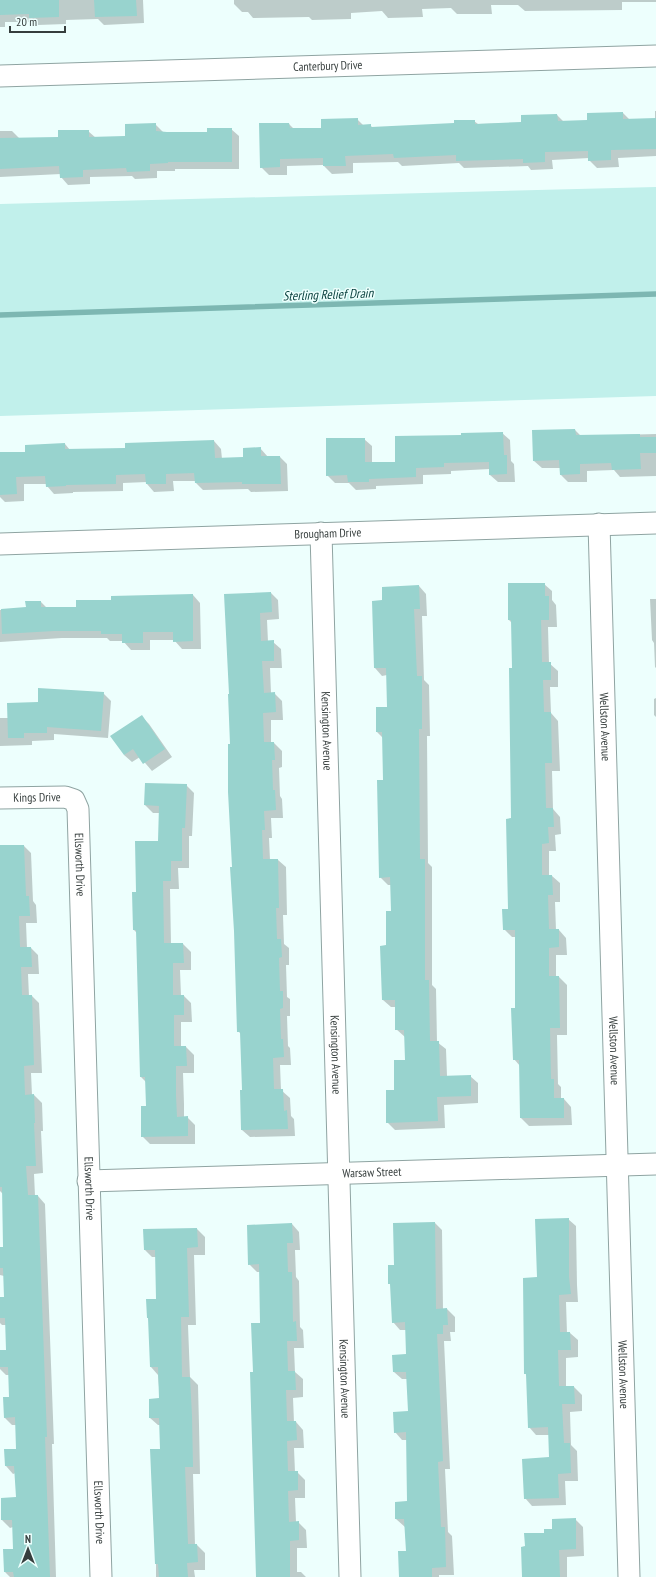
<svg xmlns="http://www.w3.org/2000/svg" width="656" height="1577" font-family="'PT Sans Narrow',sans-serif">
<style>
.green{fill:#c1f0eb}
.shadow{fill:#0003}
.lines{fill:none;stroke-linecap:round;stroke-linejoin:round}
.stream{stroke:#7db7b2;stroke-width:5.5}
.building{fill:#98d3ce}
.street-casing{stroke:#8fa4a2;stroke-width:23}
.street{stroke:#fff;stroke-width:21}
.labels{text-anchor:middle;stroke-width:3;stroke-linejoin:round;paint-order:stroke}
.street-label{font-size:12px;fill:#363e3d;stroke:#edfffd}
.water-label{font-size:13px;font-style:italic;fill:#09413e;stroke:#edfffd}
</style>
<rect width="100%" height="100%" fill="#edfffd"/>
<path class="green" d="M656 187V396L0 416V204Z"/>
<path class="shadow" d="M0 0H143L144 23 104 25 98 19 66 20V24L38 25 34 22H5V27H0Z
M234 0H656V2H622V10L525 11 518 5H491L492 14H457L451 8 422 9 423 17 388 18 382 11 351 13V19L312 20 309 17 253 18 248 12H242L234 4Z
M655 111H656V156L618 158 619 167 597 168 589 160V158L552 160 553 169 531 170 528 166 464 168 459 163 402 166 398 162 353 163V173L332 174 323 165 287 166V175H269L261 167 289 124 294 129H322L357 119 364 126 370 125 373 128 455 124 474 121 478 124 522 123 557 115 564 122 588 121 623 113 630 120 655 119Z
M155 124 163 132 208 133 231 129 239 136V169H175V171H157V178L135 179 132 176 90 177V184L68 185 61 177V174L0 177V131H12L20 139 59 138 88 131 96 138 126 137Z
M575 430 581 436 656 434V476L620 477 614 470 587 471V482H568L561 475 560 468H542L534 461Z
M502 433 510 440 511 461 514 464 515 482H498L490 475V469L451 471V474L423 475V484L376 486V489L356 490 349 483H335L327 475 364 439 372 446V463H396L462 436Z
M214 441 221 449 222 459 244 458 260 448 268 457H280L287 464 288 491 251 492 248 489 203 490 196 483V481H173L174 491 154 492 147 484V482L123 483V491L73 492V493L54 494 47 486V484H24V501L5 502 0 497V453H26L65 444 70 450 126 449Z
M509 584H544L552 591V600L556 605 557 627H548L549 663 558 671V687H550L551 713 558 721 560 771H552L553 809 560 817 561 834 555 835 556 851H549V876H552L560 883V902H555L556 930H559L566 938 567 955H556V977H559L567 985V1035H557L558 1084 561 1087V1099H564L571 1107 572 1125 529 1126 521 1118 520 1066 514 1059 516 1009 517 937H512L504 929 509 910 512 819V623L509 620Z
M419 586 426 594 427 616H422L424 680 429 685 430 736H427L428 863 432 867V985L436 989 437 1042 446 1049 447 1076H470L478 1083V1103L444 1105 445 1128 395 1130 387 1122 395 1091 406 1061 405 1037 396 1029V1007H391L383 1000 392 912 391 885H388L380 877 384 781 383 738 377 732V708H388L387 675 382 676 375 668 383 601Z
M271 593 278 600 279 619 267 620 268 642H273L281 649 282 668H270L271 693H274L282 701 283 720H271V743H274L282 751V767L279 768 280 796 282 799 283 818H271L272 838H269L270 860H278L286 867 287 915H283L284 944 289 948V965H286L287 997 290 999V1016H287L288 1046 290 1048 291 1065H280L281 1090 290 1098 291 1116 294 1119 295 1136 250 1137 242 1130 243 1091 241 1034 238 1031 230 695 225 595Z
M193 595 200 603 201 649H182L174 640H150V650H131L123 641H110L107 638H62L0 642V647V610L27 608 41 602 47 608H77L112 601Z
M650 599H656V668L655 667 654 643 652 640Z
M103 693 111 701 108 738 54 734V740L32 741V745L0 746V718H8L39 703Z
M656 698V717L654 715V699Z
M141 716 149 724 172 757 152 771 140 757 132 762 124 755Z
M186 785 194 793 192 836H189V868H178L179 889H170L171 944H183L191 952V970H180L181 996H184L191 1003 192 1022H181V1047H186L194 1055V1073H183L184 1104V1117H187L195 1125V1144H150L142 1136 147 1107 146 1082 141 1077 137 933 134 930 137 893 159 842 160 813H153L145 805Z
M0 846H24L31 853 33 901 36 905 37 923H26L27 948H31L38 955 39 974H28L29 996H32L39 1003 42 1073H31L32 1095H34L42 1103 43 1131H41L43 1173 34 1174 35 1196H38L45 1204 54 1444H52L56 1577H10L5 1572 14 1550 13 1527 10 1528 2 1520 17 1498 16 1473 13 1474 6 1466 17 1450 16 1425H12L5 1418 10 1398 9 1375H6L0 1369V1352L7 1351 6 1325H2L0 1323V1298H5L4 1276 0 1275V1248H4L3 1194 0 1191Z
M568 1219 576 1226 577 1285 578 1302H566L567 1333H570L578 1340V1357L566 1358V1387H574L582 1395V1411L570 1412 571 1445 577 1451 578 1481H565L566 1505 532 1506 525 1498 550 1458 549 1435H536L529 1427 527 1376 525 1373 538 1278Z
M435 1223 442 1230 443 1310 447 1309 455 1317V1332H450L451 1341H444L450 1469H445L448 1532 452 1536 454 1575H439V1577H400L407 1552 405 1527 396 1519 408 1502 407 1440H402L395 1432 409 1412 407 1379H402L394 1372 407 1355 406 1330H400L393 1322 395 1266Z
M292 1224 299 1232 300 1250H295L296 1277 299 1281 300 1327 303 1330 304 1348H294L295 1372 303 1379V1397L293 1398 294 1422H296L303 1430 304 1448H294L295 1472H297L305 1480V1498H295L296 1522H298L306 1530 307 1548H297V1572H301L306 1577H257L254 1373 261 1324 260 1272H257L249 1264Z
M197 1229 205 1237V1255H194L196 1325H188L190 1377 198 1385 199 1425 200 1474H193L195 1545H197L205 1553V1570H194L195 1577H156V1534L161 1450 160 1425H158L150 1418 160 1399 158 1375 151 1367 149 1320 148 1318 157 1300 156 1257H152L145 1250Z
M575 1519 583 1527 584 1556 567 1557V1577H523L545 1534Z"/>
<g class="lines">
<path class="stream" d="M0 315 656 294"/>
</g>
<path class="building" d="M0 0H59V17L29 18V14L0 15Z
M94 0H136L137 16 95 17Z
M623 112V119L656 118V149L611 150V160L588 161V151L545 152V162L523 163V159L456 161V155L394 158 393 154 345 156 346 166H323V158L280 159V167L260 168 259 123H289L290 128H321V119L358 118V125L371 124V127L454 123V120H475V124L521 122V115L557 114 558 121 587 120V113Z
M156 123V131L167 132H207V128H232V162H168V163L150 164V171L127 172 126 168 83 170V177L60 178 59 166 0 169V138L58 137V130H89V137L125 136V124Z
M575 429 576 435 640 434V437H656V453H640L641 469 612 470 611 463 580 464V474L560 475 559 460 533 461 532 430Z
M503 432 504 455H507V474L489 475V462L444 463V467L416 468V477L369 479V482H348L347 475 326 476V438H365V462H395V436L461 435V433Z
M214 440 215 458 243 457V448L261 447V456H280L281 484H242V482L195 483 194 473 166 474V484H146L145 474 116 475V484L66 485V486L46 487 45 476 16 477 17 494 0 495V452H25V445L65 443V449L125 448V443Z
M508 583H545V596H549V620H541L542 662H551V680H543L544 712H551L552 763H545L546 808H553L554 827H548L549 843 542 844V875H552L553 895H548L549 929H559V947L549 948V976H559L560 1028H550L551 1079H554V1098H564V1118H520L519 1060H513L511 1008H515V930H503L502 909H508L506 819 511 818 509 668H512L511 620H508Z
M419 585 420 609H414L417 676H422V729H419L420 859H425V980H429L430 1041H439L440 1076 471 1075V1096L437 1097 438 1121 386 1123V1090H394V1060H405L404 1030H395V1000H382L380 946 386 945V911H391L390 877 379 878 377 780H383L382 732H376V707H387L386 668H374L372 601 382 600V587Z
M271 592 272 612 260 613 261 641 274 640V661H262L264 693 275 692 276 712 263 713 264 742H274L275 760H272L273 790H275L276 810 264 811 265 830H262L263 859H278L279 908H276L277 939H281L282 957 279 958 280 991H283V1008L280 1009 281 1039H283L284 1057 273 1058 274 1089H283L284 1111 287 1110 288 1129 241 1130 240 1090H242L240 1032H237L234 931 230 867H232L228 792V744H230L228 694H229L224 594Z
M193 594V641L173 642V632H143V643H122V634H101V631H54L2 634 1 609 26 607 25 601H41V607H76V600H111V596Z
M38 688 104 692 101 731 47 727V733H24V738H8L7 703 38 702Z
M142 715 165 749 143 764 133 749 124 755 110 736Z
M145 783 187 784 185 828H182V861H171V881H163L164 943H183L184 963H173V995H184V1015H174V1046H186L187 1066H176V1096L177 1117 188 1116V1136L141 1137V1106H146L145 1077H140L136 930H133L132 892H136L135 841H158L159 806 144 805Z
M0 845H24L26 896H29L30 916H19L20 947H31L32 967H21L22 995H32L34 1065 24 1066 25 1095 34 1094 35 1123H34L36 1166H26L28 1195H38L47 1437H45L50 1577H14L13 1572H4L3 1549H13L12 1520H1V1498L16 1497 14 1466H5L4 1449H16L15 1417 4 1418 3 1397H9L8 1367H0V1350H6L5 1318H0V1297H4L3 1268H0V1247H3L2 1187H0Z
M569 1218V1277L571 1294 559 1295 560 1332H570L571 1350H558L559 1386H574L575 1404H562L564 1443H570L571 1473 558 1474 559 1498 524 1499 522 1459 549 1457 548 1427 528 1428 526 1374H524L523 1278 537 1277 535 1219Z
M435 1222 436 1309 447 1308 448 1325H443V1334H437L443 1461 438 1462 441 1527H445L446 1567 432 1568V1577H399L398 1551H406L404 1519H395V1502L407 1501 406 1432 394 1433 393 1412 408 1411 406 1372H393L392 1355 406 1354 405 1322 392 1323 390 1284H388V1265H394L393 1223Z
M292 1223 293 1243H287L288 1272H292L293 1322 296 1321 297 1341H287L288 1371H295L296 1390H286L287 1421H296L297 1440 287 1441 288 1471H298V1490L288 1491 289 1522 299 1521V1540L290 1541V1577H256L250 1372H253L251 1323H260L259 1264 248 1265 247 1225Z
M197 1228 198 1247 187 1248 189 1317H181L182 1377H190L192 1416 193 1467H185L188 1544H197L198 1562 187 1563 188 1577H159L158 1564H155L150 1449H160L159 1418H149V1399L159 1398 158 1367H150L148 1318H147L146 1299H156L155 1250H144L143 1229Z
M576 1518V1549L559 1550 560 1577H522L521 1547 525 1546 524 1533H544V1529H552V1519Z"/>
<g class="lines">
<g class="street-casing">
<g id="street">
<path id="s1" d="M0 76 656 56"/>
<path id="s2" d="M599 524 629 1577"/>
<path id="s3" d="M321 533 350 1577"/>
<path id="s4" d="M0 544 656 523"/>
<path id="s5" d="M0 798 65 797 74 800 78 809 101 1577"/>
<path id="s6" d="M88 1181 656 1164"/>
</g>
</g>
<use href="#street" class="street"/>
</g>
<g class="labels">
<g class="street-label">
<text dy="4" stroke="none"><textPath href="#s1" startOffset="328">Canterbury Drive</textPath></text>
<text dy="4" stroke="none"><textPath href="#s4" startOffset="328">Brougham Drive</textPath></text>
<text dy="4" stroke="none"><textPath href="#s2" startOffset="203">Wellston Avenue</textPath></text>
<text dy="4" stroke="none"><textPath href="#s3" startOffset="198">Kensington Avenue</textPath></text>
<text dy="4" stroke="none"><textPath href="#s5" startOffset="37">Kings Drive</textPath></text>
<text dy="4" stroke="none"><textPath href="#s5" startOffset="140">Ellsworth Drive</textPath></text>
<text dy="4" stroke="none"><textPath href="#s2" startOffset="527">Wellston Avenue</textPath></text>
<text dy="4" stroke="none"><textPath href="#s3" startOffset="522">Kensington Avenue</textPath></text>
<text dy="4" stroke="none"><textPath href="#s6" startOffset="284">Warsaw Street</textPath></text>
<text dy="4" stroke="none"><textPath href="#s5" startOffset="464">Ellsworth Drive</textPath></text>
<text dy="4" stroke="none"><textPath href="#s2" startOffset="851">Wellston Avenue</textPath></text>
<text dy="4" stroke="none"><textPath href="#s3" startOffset="846">Kensington Avenue</textPath></text>
<text dy="4" stroke="none"><textPath href="#s5" startOffset="788">Ellsworth Drive</textPath></text>
</g>
<g class="water-label">
<text transform="translate(328 294) rotate(-2)" y="5">Sterling Relief Drain</text>
</g>
</g>
<g transform="translate(28 1549)" stroke="#edfffd" stroke-width="3" paint-order="stroke">
<path d="M0-3L7 15L0 10L-7 15Z" fill="#363e3d"/>
<text y="-6" font-size="11" font-weight="bold" text-anchor="middle" fill="#363e3d">N</text>
</g>
<path d="M10 26v6h55v-6" fill="none" stroke="#363e3d" stroke-width="2"/>
<text x="16" y="26" font-size="12" fill="#363e3d" stroke="#edfffd" stroke-width="3" paint-order="stroke">20 m</text>
</svg>
